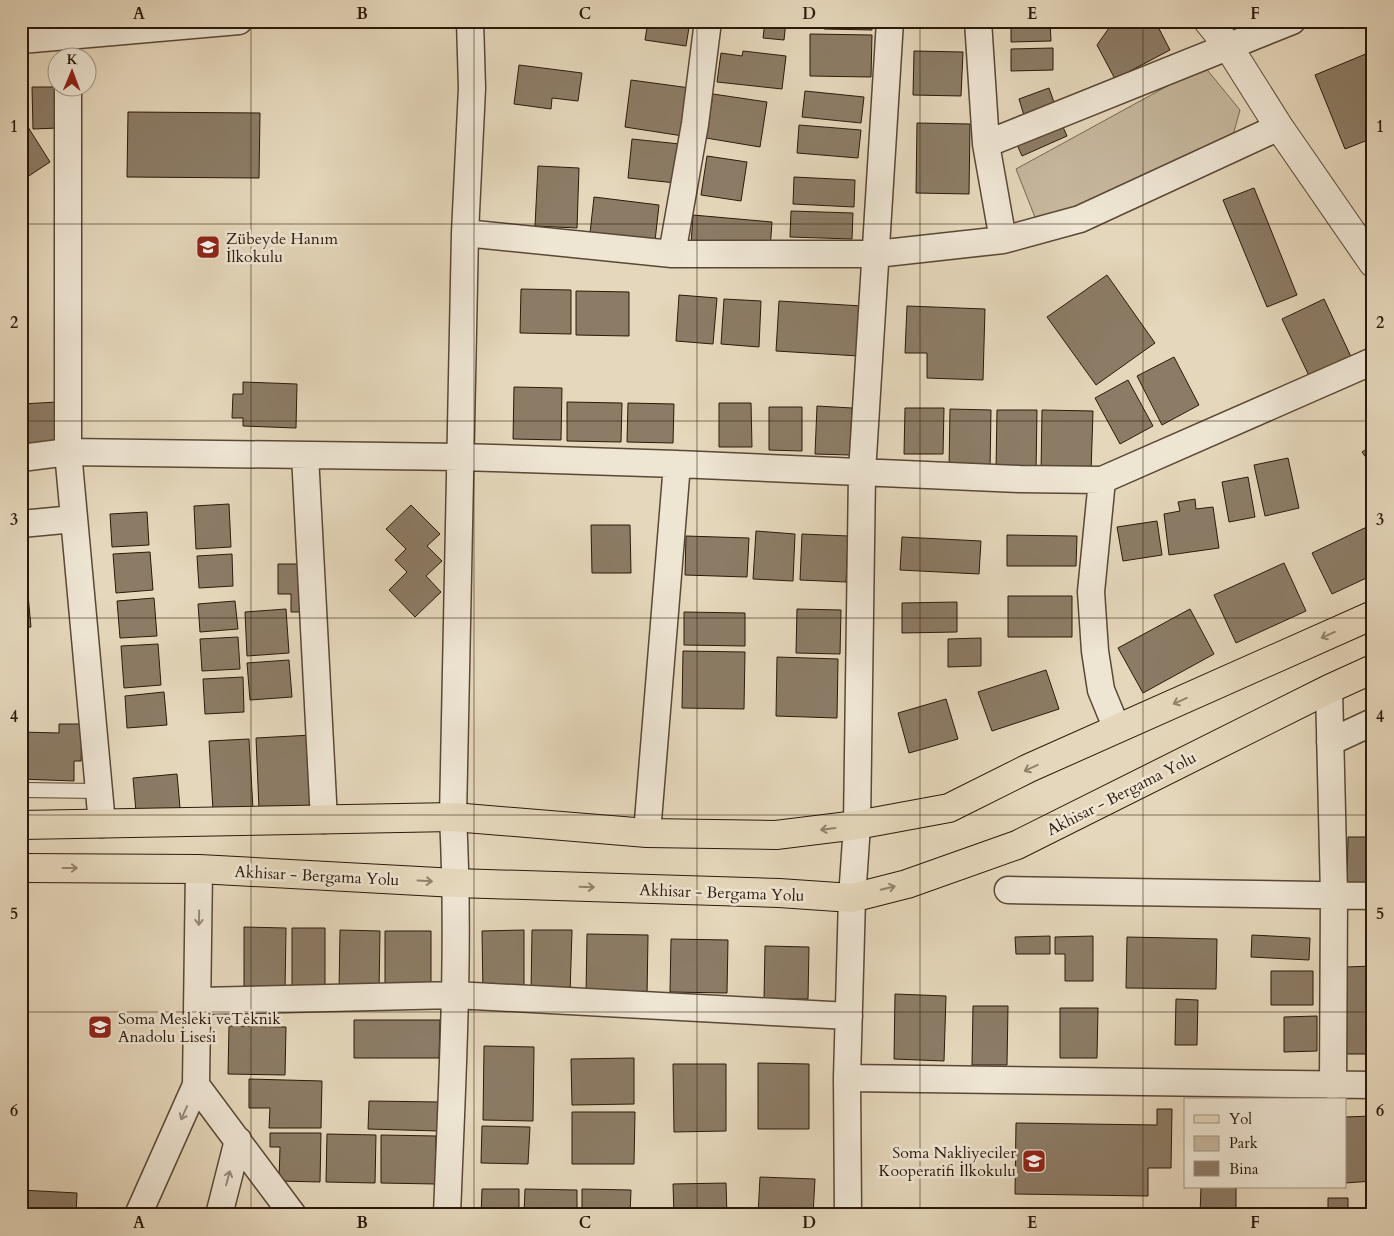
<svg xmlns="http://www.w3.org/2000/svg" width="1394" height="1236" font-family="Cardo,serif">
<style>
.green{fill:#c6b79d;stroke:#796854}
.building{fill:#8c7c66;stroke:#2c190a}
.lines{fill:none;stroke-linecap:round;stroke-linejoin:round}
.service-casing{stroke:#5a4836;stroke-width:16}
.minor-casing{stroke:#5a4836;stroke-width:29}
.tertiary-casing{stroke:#5a4836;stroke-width:30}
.primary-casing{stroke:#2c190a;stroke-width:30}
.service{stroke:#eee5d3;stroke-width:14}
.minor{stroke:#eee5d3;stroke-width:26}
.tertiary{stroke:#eee5d3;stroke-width:28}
.primary{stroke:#e5d7bb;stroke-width:28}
.oneway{stroke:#92826b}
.oneway2{stroke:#978979}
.grid{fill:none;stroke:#2c190a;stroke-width:1;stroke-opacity:0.55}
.labels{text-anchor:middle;stroke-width:5;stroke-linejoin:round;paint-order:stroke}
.poi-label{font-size:16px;fill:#2c190a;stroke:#eee5d3;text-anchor:start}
.street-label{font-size:16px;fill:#2c190a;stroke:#eee5d3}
.neatline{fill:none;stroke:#2c190a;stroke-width:2}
.grid-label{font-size:16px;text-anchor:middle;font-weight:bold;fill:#2c190a}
</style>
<rect width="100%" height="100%" fill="#e5d7bb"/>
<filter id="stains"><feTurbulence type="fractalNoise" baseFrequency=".004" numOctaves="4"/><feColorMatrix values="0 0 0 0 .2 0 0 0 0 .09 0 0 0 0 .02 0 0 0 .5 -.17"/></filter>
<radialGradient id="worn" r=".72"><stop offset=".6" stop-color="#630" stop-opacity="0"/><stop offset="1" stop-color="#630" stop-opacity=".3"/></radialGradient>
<path class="green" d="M1204 66 1240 110 1233 135 1038 225 1016 169Z"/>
<path class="building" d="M648 21H690L686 46 645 40Z
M765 21H786L784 40 763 38Z
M824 21H872V30L824 29Z
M1011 21H1050L1051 41 1011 42Z
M1114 21H1155L1170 50 1115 79 1097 45Z
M810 34 872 35 871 77 810 76Z
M1053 48V70L1011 71V49Z
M743 51 786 56 782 89 717 82 721 53 742 56Z
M914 51 963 52 961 96 913 95Z
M1373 51V138L1345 149 1315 75Z
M519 65 582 73 578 101 552 98 551 109 514 104Z
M631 80 690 88 683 136 625 127Z
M32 87H57L58 128 33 129Z
M1049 88 1057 111 1026 122 1019 99Z
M805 91 864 97 861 123 802 117Z
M713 94 767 102 760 147 706 138Z
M128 112 260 113 259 178 127 177Z
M21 116 50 162 21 181Z
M1059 118 1067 136 1022 156 1014 138Z
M917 123 970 124 969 194 916 193Z
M799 125 861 130 858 158 797 153Z
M632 139 680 144 676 183 628 178Z
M707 156 747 162 741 201 701 195Z
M538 166 579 168 577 228 535 226Z
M794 177 855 180 854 207 793 204Z
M1254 188 1297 295 1267 307 1223 200Z
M594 197 659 205 655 241 590 233Z
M791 211 853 213 852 239 790 237Z
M693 215 772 222 770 250 691 244Z
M1107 275 1155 343 1096 385 1047 317Z
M521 289 571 290V334L520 333Z
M576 291 629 292V336L576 335Z
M679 295 717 298 713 344 676 341Z
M724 299 761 301 759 347 721 344Z
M1324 299 1353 361 1311 380 1282 319Z
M779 301 862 306 859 356 776 351Z
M907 306 985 309 983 380 927 378V353H905Z
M21 344H22L23 379H21Z
M1174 357 1199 405 1162 425 1137 376Z
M1128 380 1153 426 1120 444 1095 398Z
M243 382 297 384 296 428 243 426V418H232L233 394H243Z
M514 387 562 388 561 440 513 439Z
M57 402 58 442 21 443V404Z
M567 402 622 403 621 442 567 441Z
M628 403 674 404 673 443 627 442Z
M719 403H751L752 447H719Z
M817 406 852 408 850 455 815 454Z
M769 407H802V451L769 450Z
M905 408H944L943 454H904Z
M950 409 991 410 990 471 949 470Z
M997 410H1037L1036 472 996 471Z
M1042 410 1093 411 1091 473 1041 472Z
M1373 445V467L1362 452Z
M1288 458 1299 508 1265 516 1254 465Z
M1248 477 1255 517 1229 522 1222 482Z
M1195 499 1196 509 1213 507 1219 548 1169 555 1164 514 1180 511 1178 502Z
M229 504 231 547 196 549 194 506Z
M411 505 440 534 427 546 442 561 426 576 441 592 415 617 389 590 407 572 395 560 406 549 386 529Z
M147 512 149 545 112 547 110 514Z
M1157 521 1162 555 1123 561 1117 527Z
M1373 524V575L1332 594 1312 553Z
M591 525H630L631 573H592Z
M756 531 795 534 793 581 753 579Z
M802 534 848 536 846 582 800 580Z
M1007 535 1077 536 1076 566H1007Z
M686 536 749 538 747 577 685 575Z
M902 537 981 541 979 574 900 570Z
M150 552 153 590 116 593 113 554Z
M232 554 233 586 199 588 197 556Z
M1284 563 1306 611 1236 643 1214 595Z
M278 564H305V612H291V594H278Z
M21 584H27L31 627 21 628Z
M1008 596H1072V637H1008Z
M154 598 157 636 120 638 117 601Z
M235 601 238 629 200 632 198 604Z
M957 602V632L902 633V603Z
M286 609 289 653 247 656 245 612Z
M797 609 841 610 840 654 796 653Z
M1190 609 1214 654 1143 693 1118 648Z
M684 612 745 613V646L684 645Z
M238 637 240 669 202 671 200 639Z
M981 638V666L948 667V639Z
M158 644 161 685 124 688 121 646Z
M683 651 745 652 744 709 682 708Z
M777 657 838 659 837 718 776 716Z
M289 660 292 697 250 700 247 663Z
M1046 670 1059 709 992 731 978 692Z
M243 677 244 712 205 714 203 679Z
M164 692 167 725 127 728 125 696Z
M946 699 958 739 909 753 898 713Z
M59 724H82L81 761H74V781L21 779V732L59 733Z
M312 735 315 807 259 809 256 738Z
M249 739 253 809 213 811 209 741Z
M177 774 181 819 137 823 133 778Z
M1348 837H1373V887H1347Z
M244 927 286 928 285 992H244Z
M292 928H325V994L292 993Z
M340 930 380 931 379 992 339 991Z
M524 930V995H483L482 931Z
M532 930H572L570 994 531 993Z
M385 931H431V994L385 993Z
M587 934 648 935 647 997 586 995Z
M1252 935 1310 938 1309 960 1251 957Z
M1050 936V954H1016L1015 937Z
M1093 936V981H1065V954H1055V937Z
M1127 937 1217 939 1216 989 1126 988Z
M671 939 728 940 727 993 670 992Z
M765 946 809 947 808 999H764Z
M1373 966V1054H1346V967Z
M1271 971H1313V1005H1271Z
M895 994 946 996 944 1061 894 1059Z
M1176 999 1198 1000 1197 1045H1175Z
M973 1006H1008L1007 1065H972Z
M1060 1008H1098L1097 1058H1060Z
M1317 1016V1051L1284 1052V1017Z
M354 1020H440L439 1058H354Z
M229 1026 286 1027 285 1075 228 1074Z
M484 1046 534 1047 533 1121 483 1120Z
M634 1058V1104L572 1105 571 1059Z
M758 1063 809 1064V1129H758Z
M673 1064H726V1131L674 1132Z
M249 1079 322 1081 321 1128H269L270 1108H249Z
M369 1101 439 1102V1131L368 1129Z
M1157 1109H1172L1171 1168H1148V1196L1015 1194 1016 1123 1157 1125Z
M572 1112H635L634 1164H572Z
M1373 1116V1181L1345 1183V1117Z
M482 1126 530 1127 528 1164 481 1163Z
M270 1133H321L320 1182 279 1181 280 1147H270Z
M327 1134 376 1135 375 1183 326 1182Z
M381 1135 436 1136 435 1184 381 1183Z
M760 1177 815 1179 813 1215H758Z
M726 1183 727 1215H674L673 1184Z
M1201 1187H1236V1215H1200Z
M482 1189H519V1215H481Z
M525 1189 577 1190V1215H524Z
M582 1189 631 1190 630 1215H582Z
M21 1190 77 1193 76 1215H21Z
M1328 1198H1348V1208H1373V1215H1328Z"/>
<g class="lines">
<g class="service-casing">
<path id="service" d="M21 790 99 791"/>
</g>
<g class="minor-casing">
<path id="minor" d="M978 21 986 144 1003 240
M21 40 239 21
M68 88V452L102 824
M986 144 1292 21
M465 233 672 254H876L1003 240 1080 219 1279 127
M672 254 695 124 708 21
M305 455 324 820
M21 458 68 452 460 457 677 464 1020 479 1102 480 1373 361
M1102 480 1091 592 1095 651 1101 690 1117 729
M21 524 74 519
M1329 689 1334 895 1333 1086
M1330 742 1373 722
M647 833 677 464
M1008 890 1373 896
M198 1001 455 995 849 1016
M847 1078 1373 1085
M196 1085 293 1215
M138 1215 196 1085 199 869
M219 1215 238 1140
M447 1215C452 1082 460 949 453 817L465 233 472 88 470 21
M848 1215 847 1078 852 898 857 825 862 473 890 21"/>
</g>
<g class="tertiary-casing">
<path id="tertiary" d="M1208 21 1228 46 1279 127 1373 263"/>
</g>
<g class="primary-casing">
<path id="primary" d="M21 825 453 817 647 833 776 835 857 825 949 808 1029 768 1373 615
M21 868 199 869 456 883 779 893 852 898 907 884 1017 845 1329 689 1373 669"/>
</g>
<use href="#service" class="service"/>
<use href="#minor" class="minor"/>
<use href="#tertiary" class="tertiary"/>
<use href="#primary" class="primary"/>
</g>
<defs><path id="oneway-shaft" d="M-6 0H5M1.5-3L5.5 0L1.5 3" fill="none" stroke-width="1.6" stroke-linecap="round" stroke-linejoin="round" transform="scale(1.25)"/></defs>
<g class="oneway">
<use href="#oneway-shaft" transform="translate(1328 635) rotate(156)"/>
<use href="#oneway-shaft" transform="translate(1180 701) rotate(156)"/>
<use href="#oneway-shaft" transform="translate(1031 768) rotate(155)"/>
<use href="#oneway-shaft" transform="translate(828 829) rotate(173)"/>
<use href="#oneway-shaft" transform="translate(70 868)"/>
<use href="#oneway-shaft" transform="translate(425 881) rotate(3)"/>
<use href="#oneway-shaft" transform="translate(587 887) rotate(2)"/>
<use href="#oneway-shaft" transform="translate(888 888) rotate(-14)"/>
</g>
<g class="oneway2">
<use href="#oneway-shaft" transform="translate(199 918) rotate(91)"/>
<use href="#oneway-shaft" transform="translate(184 1113) rotate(114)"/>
<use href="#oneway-shaft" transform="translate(228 1178) rotate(-75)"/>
</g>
<path class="grid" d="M251 21V1215M474 21V1215M697 21V1215M920 21V1215M1143 21V1215M21 224H1373M21 421H1373M21 618H1373M21 815H1373M21 1012H1373"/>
<defs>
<g id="school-square" transform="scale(1.25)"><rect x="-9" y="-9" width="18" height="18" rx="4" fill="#8f2418" stroke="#eee5d3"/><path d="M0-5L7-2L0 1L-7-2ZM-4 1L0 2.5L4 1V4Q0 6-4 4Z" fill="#fff"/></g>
</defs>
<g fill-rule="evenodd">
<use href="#school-square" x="208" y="247"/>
<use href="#school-square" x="100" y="1027"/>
<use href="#school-square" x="1034" y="1161"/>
</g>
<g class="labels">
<g class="poi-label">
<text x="226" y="244">Zübeyde Hanım<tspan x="226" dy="18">İlkokulu</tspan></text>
<text x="118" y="1024">Soma Mesleki veTeknik<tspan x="118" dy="18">Anadolu Lisesi</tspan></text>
<text x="1016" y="1158" text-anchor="end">Soma Nakliyeciler<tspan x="1016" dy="18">Kooperatifi İlkokulu</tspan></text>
</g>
<g class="street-label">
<text transform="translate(1121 793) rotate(-27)" y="6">Akhisar - Bergama Yolu</text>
<text transform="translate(317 875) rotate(3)" y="6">Akhisar - Bergama Yolu</text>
<text transform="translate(722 892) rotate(2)" y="6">Akhisar - Bergama Yolu</text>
</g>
</g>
<rect width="1394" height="1236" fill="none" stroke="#e5d7bb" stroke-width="55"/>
<rect x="1184" y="1098" width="162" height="90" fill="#eee5d3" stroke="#a09383"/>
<rect x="1194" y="1115" width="25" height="8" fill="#e5d7bb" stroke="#a09383"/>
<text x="1229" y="1124" font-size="15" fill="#2c190a">Yol</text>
<rect x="1194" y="1136" width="25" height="15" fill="#c6b79d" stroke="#a09383"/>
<text x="1229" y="1148" font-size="15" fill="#2c190a">Park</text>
<rect x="1194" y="1161" width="25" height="15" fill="#8c7c66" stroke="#a09383"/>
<text x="1229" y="1174" font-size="15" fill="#2c190a">Bina</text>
<g transform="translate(72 72) rotate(1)"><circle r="24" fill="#eee5d3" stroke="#a09383"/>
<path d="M0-4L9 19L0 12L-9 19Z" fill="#8f2418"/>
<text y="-8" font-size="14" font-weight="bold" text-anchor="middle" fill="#2c190a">K</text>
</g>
<rect x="28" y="28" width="1338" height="1180" class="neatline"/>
<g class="grid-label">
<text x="139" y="19">A</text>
<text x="362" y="19">B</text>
<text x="585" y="19">C</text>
<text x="809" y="19">D</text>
<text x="1032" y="19">E</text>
<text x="1255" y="19">F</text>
<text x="14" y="132">1</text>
<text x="1380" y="132">1</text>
<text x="14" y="328">2</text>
<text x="1380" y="328">2</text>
<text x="14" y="525">3</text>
<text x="1380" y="525">3</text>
<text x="14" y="722">4</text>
<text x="1380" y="722">4</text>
<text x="14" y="919">5</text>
<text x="1380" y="919">5</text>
<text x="14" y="1116">6</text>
<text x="1380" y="1116">6</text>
<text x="139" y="1228">A</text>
<text x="362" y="1228">B</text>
<text x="585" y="1228">C</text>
<text x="809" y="1228">D</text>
<text x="1032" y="1228">E</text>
<text x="1255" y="1228">F</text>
</g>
<rect width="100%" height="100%" filter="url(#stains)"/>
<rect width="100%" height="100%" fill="url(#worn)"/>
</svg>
